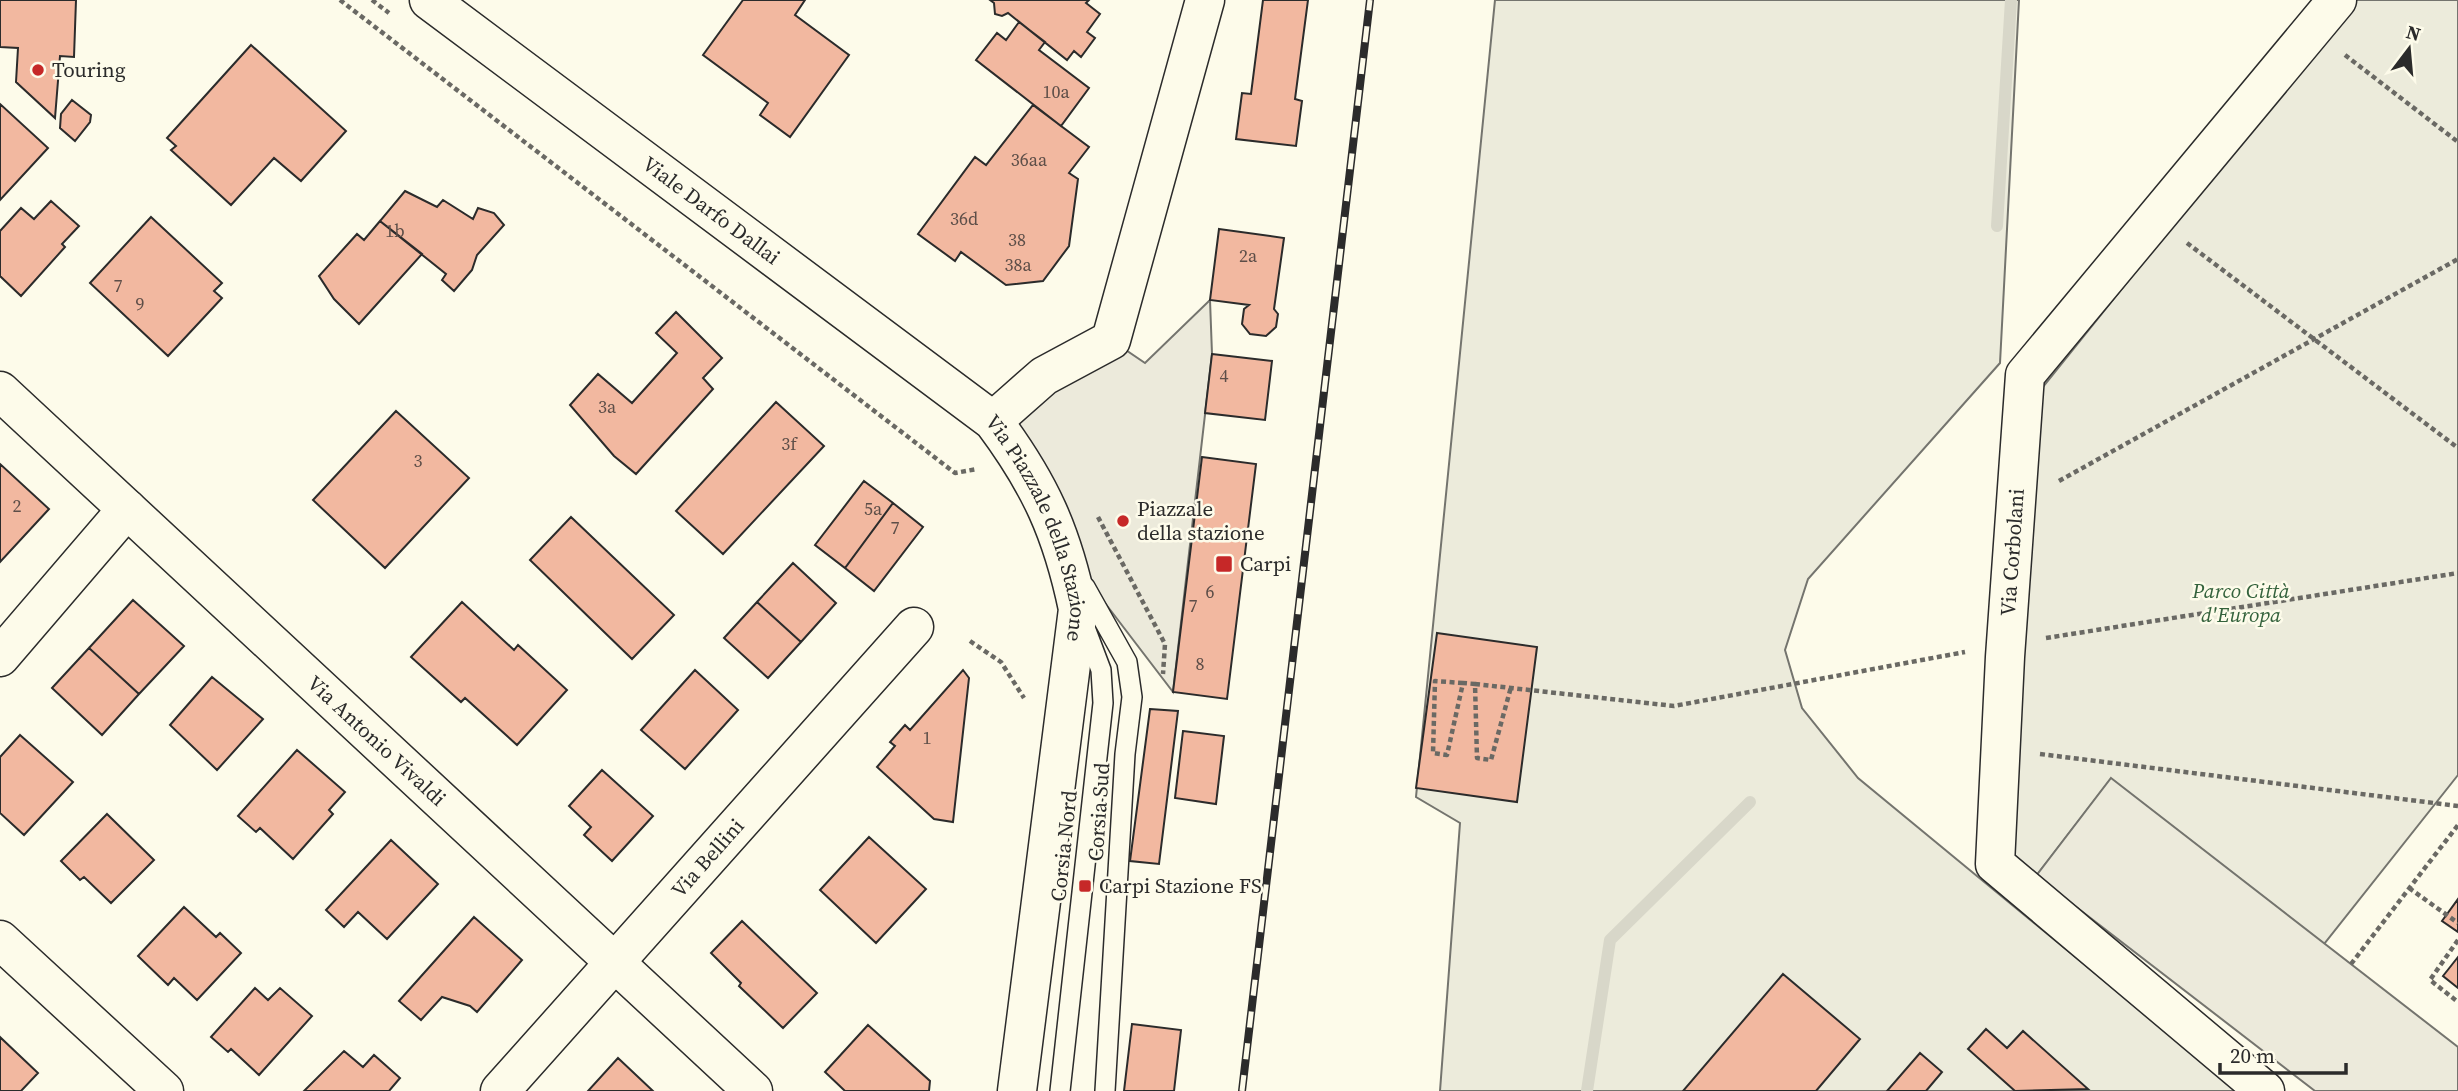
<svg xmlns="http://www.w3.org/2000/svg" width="2458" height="1091" font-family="'Source Serif 4',serif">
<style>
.green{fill:#ecebdb;stroke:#74746e;stroke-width:2}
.parking{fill:#eceadb;stroke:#74746e;stroke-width:2}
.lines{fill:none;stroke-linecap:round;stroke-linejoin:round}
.stream{stroke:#d8d7c9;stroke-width:12}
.building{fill:#f2b8a0;stroke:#2b2b2b;stroke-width:2}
.service-casing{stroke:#2b2b2b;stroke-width:22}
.minor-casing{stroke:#2b2b2b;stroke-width:41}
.path{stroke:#6a6964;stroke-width:4.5;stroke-dasharray:5 3.5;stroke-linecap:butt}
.service{stroke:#fdfbea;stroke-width:19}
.minor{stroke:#fdfbea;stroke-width:38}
.rail-casing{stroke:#2b2b2b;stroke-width:8}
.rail{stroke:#fdfbea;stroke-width:5;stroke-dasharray:16;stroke-linecap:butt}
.poi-dot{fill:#c62828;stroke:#fdfbea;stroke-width:2.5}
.labels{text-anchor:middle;stroke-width:5;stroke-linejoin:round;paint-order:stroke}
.number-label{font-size:18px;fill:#5d4e48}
.poi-label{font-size:21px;fill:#2b2b2b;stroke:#fdfbea;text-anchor:start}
.street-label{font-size:21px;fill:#2b2b2b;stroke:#fdfbea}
.park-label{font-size:21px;font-style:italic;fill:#34623c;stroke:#fdfbea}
</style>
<rect width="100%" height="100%" fill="#fdfbea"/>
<path class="green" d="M1495 0H2019L2000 363 1808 579 1785 650 1802 708 1858 778 2238 1091H1440L1460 823 1416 797Z
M2354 0H2458V775L2324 944 2111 779 2036 876 2005 850 2038 393Z"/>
<path class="parking" d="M1210 300 1212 354 1173 692 1066 552 993 421 1111 340 1145 363Z
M2111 778 2458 1047V1091H2315L2036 876Z"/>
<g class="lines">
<path class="stream" d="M1997 226 2011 0
M1587 1091 1610 940 1750 802"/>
</g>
<path class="building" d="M0 0H76L74 57 60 56 55 118 16 82 18 48 0 47Z
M743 0H805L795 15 849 55 790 137 760 115 768 103 703 55Z
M990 0H1089L1086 3 1100 14 1087 32 1095 38 1081 57 1074 51 1067 60 1008 13 1002 16 995 14 994 3Z
M1263 0H1308L1295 99 1302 101 1296 146 1236 139 1242 93 1251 94Z
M1019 22 1045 42 1039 50 1089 88 1061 126 976 60 997 33 1006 40Z
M251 45 346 131 301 181 274 158 231 205 171 150 176 146 167 138Z
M72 100 91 115 90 122 75 141 60 128 61 114Z
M0 104 48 148 0 200Z
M1033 105 1089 147 1069 173 1078 179 1069 246 1043 281 1006 285 961 252 955 261 918 234 975 157 986 165Z
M405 191 437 207 443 200 473 219 478 208 494 213 504 225 477 255 472 270 454 291 442 280 446 274 380 221Z
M51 201 79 226 62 244 65 247 21 296 0 276V231L21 208 34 219Z
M151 217 222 283 214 291 222 298 168 356 90 283Z
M380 221 422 254 359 324 334 299 319 276 357 234 364 240Z
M1219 229 1284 238 1274 309 1278 314 1276 327 1266 336 1250 334 1242 324 1244 309 1249 305 1210 300Z
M676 312 722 358 703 378 713 389 636 474 614 456 570 405 598 374 632 403 677 353 656 333Z
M1212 354 1272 361 1265 420 1205 413Z
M776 402 824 446 723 554 676 511Z
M396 411 469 478 385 568 313 500Z
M1202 457 1256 464 1227 699 1173 692Z
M0 464 49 509 0 562Z
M864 481 893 503 845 568 815 545Z
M893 503 923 527 874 591 845 568Z
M571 517 674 615 632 659 530 560Z
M793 563 836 603 801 642 757 602Z
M133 600 184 646 139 694 89 648Z
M462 602 514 650 518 645 567 690 517 745 465 698 461 702 411 657Z
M757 602 801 642 768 678 724 638Z
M1437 633 1537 647 1517 802 1416 788Z
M89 648 139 694 102 735 52 688Z
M695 670 738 710 685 769 641 730Z
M963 670 969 678 953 822 934 819 877 767 895 746 890 742 905 725 910 730Z
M212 677 263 719 217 770 170 725Z
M1150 709 1178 711 1159 864 1130 861Z
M1183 731 1224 736 1216 804 1175 798Z
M20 735 73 782 24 835 0 813V757Z
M297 750 345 792 329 810 333 814 293 859 260 828 256 832 238 816Z
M602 770 653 816 612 861 584 835 591 827 569 806Z
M107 814 154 860 111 903 84 877 80 880 61 861Z
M869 837 926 889 876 943 820 890Z
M391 840 438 884 387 939 358 912 344 927 326 910Z
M2458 899V932L2442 921Z
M184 907 216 937 220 933 241 953 197 1000 174 978 168 985 138 956Z
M474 917 522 960 477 1012 470 1006 442 997 421 1020 399 1001Z
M742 921 817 993 783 1028 739 986 741 983 711 953Z
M2458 957V988L2443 976Z
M1783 974 1860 1039 1816 1091H1683Z
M255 988 268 1000 280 988 312 1016 259 1075 231 1049 228 1052 211 1037Z
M1132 1024 1181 1030 1174 1091H1124Z
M868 1025 930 1081 929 1091H845L825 1072Z
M1986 1029 2007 1048 2023 1031 2088 1089 2015 1091 1968 1049Z
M0 1037 38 1073 21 1091H0Z
M344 1051 363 1067 374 1055 400 1078 389 1091H304Z
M1920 1053 1942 1072 1926 1091H1887Z
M618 1058 653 1091H588Z"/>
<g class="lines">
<g class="service-casing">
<path id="service" d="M1085 587 1127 662 1132 697 1125 754 1105 1091
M1060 1091 1103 703 1101 670 1084 625"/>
</g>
<g class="minor-casing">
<g id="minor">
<path id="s1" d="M429 0 993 421C1040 484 1062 532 1078 609L1017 1091"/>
<path id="s2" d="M0 391 753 1091"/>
<path d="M993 421 1044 376 1111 340 1205 0"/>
<path d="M0 657 127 509"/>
<path d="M0 940 164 1091"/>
<path id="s3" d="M500 1091 914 627"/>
<path id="s4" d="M2265 1091 1995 864 2005 657 2025 375 2337 0"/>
</g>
</g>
<path class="path" d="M340 0 955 473 977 469
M372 0 389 13
M2345 55 2458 142
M2187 243 2458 448
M2059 481 2458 259
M1098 517 1165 644 1163 674
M2046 638 2458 573
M970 641 1001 662 1024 698
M1463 683 1435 681 1433 753 1447 755 1463 683 1475 684 1477 758 1491 760 1511 687
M1475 684 1674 706 1965 652
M2040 754 2458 806
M2409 888 2458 923
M2458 940 2430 980 2458 1002
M2351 964 2458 825"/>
<use href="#service" class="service"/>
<use href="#minor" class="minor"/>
<g class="rail-casing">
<path id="rail" d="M1242 1091 1370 0"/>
</g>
<use href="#rail" class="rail"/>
</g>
<g class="poi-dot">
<circle cx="38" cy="70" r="7"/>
<circle cx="1123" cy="521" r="7"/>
<rect x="1215" y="555" width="18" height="18" rx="3.5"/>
<rect x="1078" y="879" width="14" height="14" rx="3.5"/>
</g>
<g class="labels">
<g class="number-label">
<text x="1056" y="98">10a</text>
<text x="1029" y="166">36aa</text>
<text x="964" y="225">36d</text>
<text x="395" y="237">1b</text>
<text x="1017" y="246">38</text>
<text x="1248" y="262">2a</text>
<text x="1018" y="271">38a</text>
<text x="118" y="292">7</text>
<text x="140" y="310">9</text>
<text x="1224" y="382">4</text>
<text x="607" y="413">3a</text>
<text x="789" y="450">3f</text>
<text x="418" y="467">3</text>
<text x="17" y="512">2</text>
<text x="873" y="515">5a</text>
<text x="895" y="534">7</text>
<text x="1210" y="598">6</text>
<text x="1193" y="612">7</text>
<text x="1200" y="670">8</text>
<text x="927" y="744">1</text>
</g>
<g class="poi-label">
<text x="52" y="77">Touring</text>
<text x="1137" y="516">Piazzale<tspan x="1137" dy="24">della stazione</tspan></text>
<text x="1240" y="571">Carpi</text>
<text x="1099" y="893">Carpi Stazione FS</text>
</g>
<g class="street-label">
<text dy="7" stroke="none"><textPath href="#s1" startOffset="352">Viale Darfo Dallai</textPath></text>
<text dy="7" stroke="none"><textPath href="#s1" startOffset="822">Via Piazzale della Stazione</textPath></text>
<text dy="7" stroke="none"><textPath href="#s4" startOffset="665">Via Corbolani</textPath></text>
<text dy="7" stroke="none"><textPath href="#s2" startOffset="514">Via Antonio Vivaldi</textPath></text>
<text transform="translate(1099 812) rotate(-86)" y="7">Corsia Sud</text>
<text transform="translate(1064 846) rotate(-84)" y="7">Corsia Nord</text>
<text dy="7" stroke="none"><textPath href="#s3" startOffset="312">Via Bellini</textPath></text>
</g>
<g class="park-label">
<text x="2241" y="598">Parco Città<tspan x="2241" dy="24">d'Europa</tspan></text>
</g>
</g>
<g transform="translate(2409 49) rotate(16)" stroke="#fdfbea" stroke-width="5" paint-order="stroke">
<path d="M0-5L12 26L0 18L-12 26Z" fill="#2b2b2b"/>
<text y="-10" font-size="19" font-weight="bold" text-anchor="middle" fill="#2b2b2b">N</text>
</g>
<path d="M2220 1063v10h126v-10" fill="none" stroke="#2b2b2b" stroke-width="3.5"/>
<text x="2230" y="1063" font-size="21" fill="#2b2b2b" stroke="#fdfbea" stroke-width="5" paint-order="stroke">20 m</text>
</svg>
